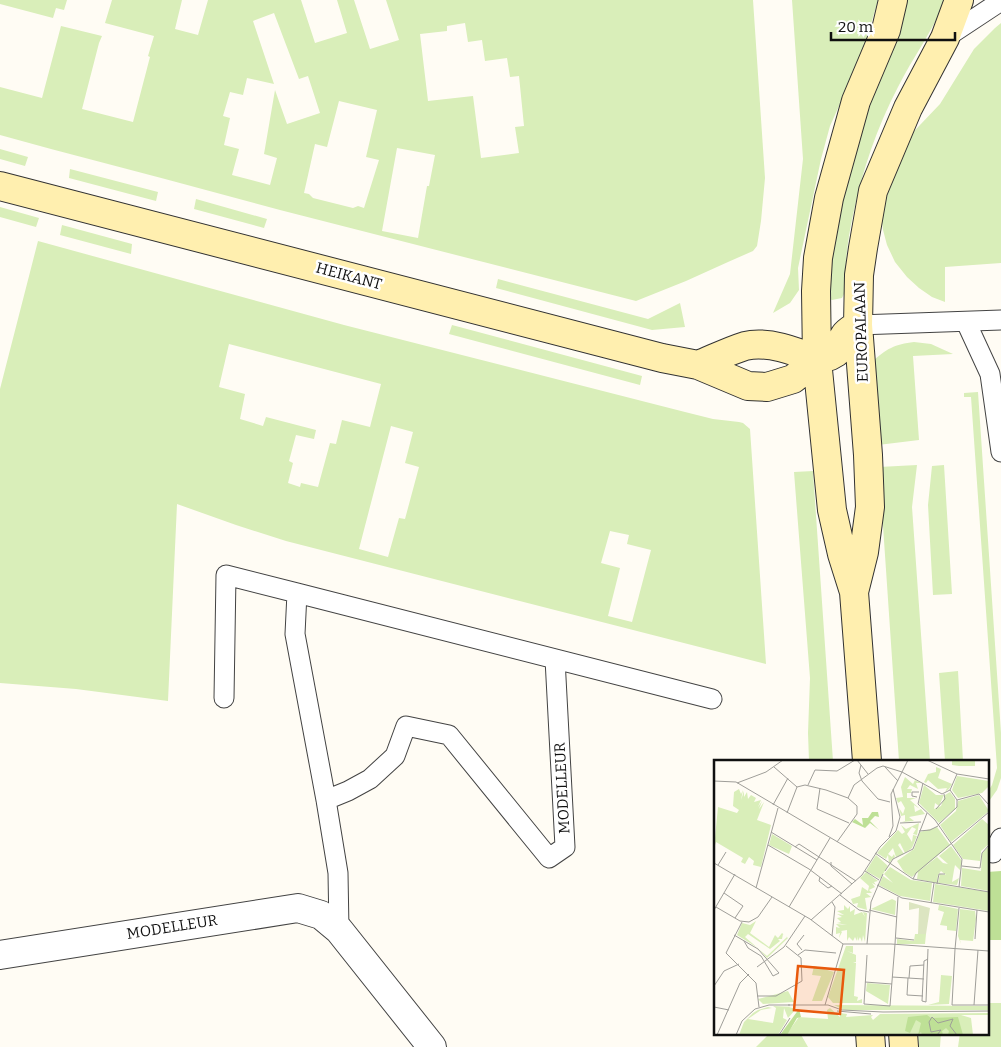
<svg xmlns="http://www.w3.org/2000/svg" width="1001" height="1047" font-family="Bitter,serif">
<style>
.green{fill:#d9eeb9;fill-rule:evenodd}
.forest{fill:#bee096}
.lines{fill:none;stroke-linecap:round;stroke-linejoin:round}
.lane-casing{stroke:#434343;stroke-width:21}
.street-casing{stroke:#434343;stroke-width:30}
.secondary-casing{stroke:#323232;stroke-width:30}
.lane{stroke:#fff;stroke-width:19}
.street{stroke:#fff;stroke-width:28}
.secondary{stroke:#ffefaf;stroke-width:28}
.labels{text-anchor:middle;stroke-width:5;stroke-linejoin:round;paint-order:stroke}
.street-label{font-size:15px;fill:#101010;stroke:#fff}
.inset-road{fill:none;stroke:#9f9e99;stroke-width:1}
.view{fill:#e8590c;fill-opacity:0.15;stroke:#e8590c;stroke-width:2.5}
.inset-edge{fill:none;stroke:#101010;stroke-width:2.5}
</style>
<rect width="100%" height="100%" fill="#fffcf4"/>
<path class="green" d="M0 0H67L64 10 56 8 53 18 0 4Z
M112 0H182L175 29 198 35 208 0H301L315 43 347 33 337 0H354L370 49 399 40 386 0H753L765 178 761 221 757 246 753 251 728 262 686 281 636 301 280 210 165 179 51 149 0 135V87L42 98 61 26 102 36 99 43 82 109 133 122 150 57 148 56 154 36 105 23ZM274 13 299 79 308 76 320 113 287 124 275 90 264 154 277 158 270 185 232 175 239 149 224 145 230 118 223 116 230 92 243 95 247 78 274 84 253 21ZM465 23 468 42 482 40 485 61 507 58 510 77 519 76 524 126 515 127 519 153 481 158 473 96 428 101 420 34 447 31V26ZM339 101 377 110 366 157 379 160 364 208 358 206 353 208 313 198 309 194 304 193 315 144 327 147ZM397 148 435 155 429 186H427L418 238 382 231Z
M792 0H878L862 55 830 126 821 159 798 268 799 290 790 303 773 313 790 274 803 159Z
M907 0H945C933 31 913 57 898 87 877 127 862 171 853 215 847 241 845 268 844 294L842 298 832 300 828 298V266L849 155 901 22Z
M1001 23V263L945 267V302L932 297 919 288 907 277 895 262 887 245 883 230 881 213 899 147 940 104 974 49 995 28Z
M0 149 28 157 25 166 0 159Z
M70 169 158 192 156 201 69 178Z
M196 199 267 219 264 228 194 209Z
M0 207 39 218 36 227 0 217Z
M62 225 132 244 131 254 60 235Z
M38 241 344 325 685 412 713 419 739 422 743 423 750 429 766 664 286 541 236 525 177 504 168 701 76 689 0 683V389ZM229 344 381 384 370 427 342 420 336 444 330 443 318 487 301 483 300 487 288 483 293 463 289 461 296 435 314 439 316 430 266 417 263 426 240 419 245 394 219 387ZM391 426 413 432 405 463 419 467 405 519 399 518 388 557 359 549ZM610 531 629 535 627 544 651 550 632 622 608 616 620 568 601 563Z
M498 279 648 319 680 303 685 327 652 330 496 288Z
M452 325 642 376 640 385 449 334Z
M914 342 931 344 953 354 913 356 919 440 878 445 872 362C886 349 895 344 914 342Z
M978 392 1001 733V778L997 790 987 804V793L992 785 997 768 971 397H964V393Z
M917 465 912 507 930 761H899L879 467Z
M944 465 952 594 933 595 928 505 932 466Z
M813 471V472L833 761H809L808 733 810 678 794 472Z
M958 671 963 761H945L939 673Z
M987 1003H1001V1047H958L960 1033H987Z
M770 1033H800L808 1047H756Z
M918 1033H941L940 1047H919Z"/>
<path class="forest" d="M1001 871V940H987V872Z"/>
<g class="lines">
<g class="lane-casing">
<path id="lane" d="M945 38 1001 1
M966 322 990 374 1001 452
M858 325 1001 320
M224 698 226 575 297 593
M326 800 348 791 370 779 395 756 406 726 449 735 549 858 565 847 555 659
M993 853 1001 838
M339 930 338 873 326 800 295 634 297 593 712 699"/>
</g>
<g class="street-casing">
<path id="street" d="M0 955 298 908 321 915 339 930 432 1047"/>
</g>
<g class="secondary-casing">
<path id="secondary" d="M0 186 662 358 698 365 748 386 767 387 793 379 817 360 830 356 837 352C844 336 842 334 858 325
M698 365C713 359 729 351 745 346 768 340 797 352 817 360
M854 592 864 552 870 507 868 455 858 325 859 275 863 248 873 191 908 108 945 38 959 0
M867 761 854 592 842 554 832 510 817 360 816 291 818 258 829 198 856 101 886 30 893 0
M870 1033 871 1047
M903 1033 904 1047"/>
</g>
<use href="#lane" class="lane"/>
<use href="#street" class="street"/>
<use href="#secondary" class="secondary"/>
</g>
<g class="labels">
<g class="street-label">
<text transform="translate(349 276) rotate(15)" y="5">HEIKANT</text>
<text transform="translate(861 332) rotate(-92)" y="5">EUROPALAAN</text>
<text transform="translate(562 788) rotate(-93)" y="5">MODELLEUR</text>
<text transform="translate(172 927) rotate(-9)" y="5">MODELLEUR</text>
</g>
</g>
<g transform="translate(714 760)">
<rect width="275" height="275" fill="#fffcf4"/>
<path d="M238 0H261V6L270 5 261 6H245L238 5ZM222 7 227 9 224 18 238 24 235 29 231 32 233 28 224 29 214 20 212 23 210 22 214 14 222 12ZM243 16 275 21V26L268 33 244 38 238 30ZM191 17 199 24 201 20 207 23H202L204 29 196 25 193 29H198L197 33H193V38H202L196 40 206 49 200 45 201 52 207 49 211 54 195 57 200 61 188 62 191 61V55L187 56 185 48 189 54 191 48 187 41 184 43 182 38 189 37 187 27ZM210 25 222 35H230L225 46 221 43 220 49 227 46 231 35 236 32 241 39V49L225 63 205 43ZM25 29 27 34 29 30 27 40 30 31V37L33 32 34 39 37 35 42 38 40 42 47 40 44 47 48 41 45 49 50 42 43 60 57 65 47 107 39 105 40 101 35 97 31 104 27 102 29 98 2 82 0 88 4 47 23 53 25 50 19 46 20 32ZM265 35 275 51 237 82 226 65 242 51 244 41ZM268 59 275 65V84L267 91 266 101 249 99 239 85ZM205 63 203 75 199 74 202 69 198 67 193 74 198 82 199 75 203 76 198 88 191 93 186 83 184 85 190 94 182 97 179 88 174 94 178 97 180 94 181 97 175 103 174 95 172 99 163 93 184 70 188 74 191 72 187 65 192 69ZM223 67 236 85 198 117 190 112 183 101 200 89 206 72ZM58 74 78 86 75 94 55 85ZM237 86 248 101 246 110 241 105 240 110 238 122 245 118 243 125 224 123 226 114 232 115 227 111 224 115 223 123 203 119 204 112 223 97 229 103 234 104 225 96ZM275 86V131L247 126 248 108 267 111 268 93ZM162 95 174 106 166 119 152 111ZM176 107 197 120 218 123 216 141 186 136 165 125 169 116 179 123 170 114ZM152 112 164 121 160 122 162 125 158 123 161 127 155 130 158 133H152L157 137 151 138 153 150 143 147 144 143 139 144 137 139 146 136 148 127 154 131 155 126 146 118ZM221 124 275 132V151L219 142ZM178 139 182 141 181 155 157 149ZM130 145 134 149 136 146V152L141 149 140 155 148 152 151 157 149 152 153 153 151 182 149 175 148 182 146 177 144 181 143 176V181L141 177 139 181 135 177 133 181V170L127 171 128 172 125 178 126 173 122 174V167L126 168 122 164 133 165 123 163 127 162 123 158 128 157 123 154 130 155 123 151 130 150ZM225 145 244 149 242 171 233 170V166L226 165 230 152 224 150ZM246 149 261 151 262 159 259 181 246 180 247 184 244 176ZM42 161 36 173 55 187 61 175 64 178 68 173 74 178 53 198 44 188 23 175 28 163 36 165ZM34 174 56 189 66 181 64 179H68L69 174 73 177 53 196 31 177ZM201 174H212L211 184H183V179L200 181ZM132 186H139V193L133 191 142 195V202H139L142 203 140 236 144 237 143 241 148 239V243H119L114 237ZM100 206 120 212 108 241H98L107 216 98 215ZM227 215 238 216 235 244 214 245 225 242ZM153 223 176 225 174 244 152 231ZM74 231 80 242 49 244 44 239ZM120 245 275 246V250H130ZM59 246 82 247H75L82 249 74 258 70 248 69 258 73 260 64 275H25L30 262 39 253 44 250 54 247 58 248 47 250 34 259 59 263 62 248ZM116 248 126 257V253L133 254 132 257 159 255 157 257 159 260 166 254 275 253V255H247L257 258 259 275H72L85 257 114 259 113 250Z" fill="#d9eeb9" fill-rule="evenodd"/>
<path d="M158 52H164L165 57 161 56 156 61 165 70 156 63 151 68 138 62 141 59 149 65 148 58H154ZM85 249 87 257 83 258 73 275H66ZM213 255 217 258 244 257 249 275H234L235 271 232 268 228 271 229 275H208L207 272 204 275 207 263 202 260 196 273 191 271 194 257Z" fill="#bee096"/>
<path d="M195 142 216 148 212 174H204L205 148 195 150Z" fill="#dce5c1"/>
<path class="inset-road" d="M143 0 154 14M213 0 243 14 275 19M147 5 145 13 148 21 164 39 176 42M60 7 83 27M171 7 184 21M188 12 228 34 236 30 243 14M0 21 22 22 156 101M23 23 52 12 69 0M209 23 204 44 221 60 248 99 245 127M94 25 101 10 123 11 141 0M83 27 91 25 112 30 134 38 143 46V54L123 82M106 28 103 49 135 63M203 37 198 36V32H205M134 38 140 25 163 8 169 6 188 12M243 40 265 34 275 45M59 45 74 18M222 49 231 39 230 34M73 53 83 27M186 63 207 62M224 65 243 47V40L236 30M205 71 216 70 224 66M57 72 103 100M175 77 179 66 177 34 194 0M54 85 95 109 128 134M81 87 85 84 142 121M161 93 199 119 275 132M117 102V106L138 124M0 103 17 113M4 105 12 92M248 106 266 108 268 93 275 85M151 111 165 120M171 111 179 99 199 89 213 53M17 113 96 159M106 117 105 121 114 128 118 126M199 119 202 113 275 52M223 124 225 114H231M163 125 188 138 275 152M42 128 64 48M10 133 29 146 21 158M126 135 145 150 155 152M118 142 121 147 118 176M217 143 220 123M2 147 26 161 35 162 44 157 58 137M75 147 116 78M0 150 21 114M155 150 183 157M96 159 129 184M97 160 148 115 166 87 182 71 186 57 179 29M28 162 12 193 42 223 45 247M20 175 44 189 65 213 59 216 47 196 34 188 30 181M182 178 200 180M261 179 263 150M129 184H177L275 191M153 184 157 142 169 114M181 184 184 137M241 189 238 245H275M241 189 245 148M88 190 83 184 90 175M84 195 91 190 122 193M153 195 150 244 176 246 181 184M43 207 70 187 91 156M178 217 210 219M194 218 193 235 209 236M195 218 196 206 210 205M151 222 178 224M0 226 10 211 25 204M43 236H62L88 221 87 198 72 186M212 242 214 189M212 242 208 241 210 201 214 199M74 245H114L128 250 169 252 275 251M111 245 129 184M260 245 264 190M0 247 15 250M123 251 157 254M3 275 26 223 35 214M22 275 28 261 41 249 55 245H76M65 275 76 258M223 275 227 270 217 272 215 262 218 257 224 263 239 259 236 266 243 275"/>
<path class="view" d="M84 206 130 210 126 254 80 250Z"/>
<rect width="275" height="275" class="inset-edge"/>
</g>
<path d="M831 32v8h124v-8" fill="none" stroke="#101010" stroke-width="2.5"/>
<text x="838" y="32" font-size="15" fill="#101010" stroke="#ffffff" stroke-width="4" paint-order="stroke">20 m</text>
</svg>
